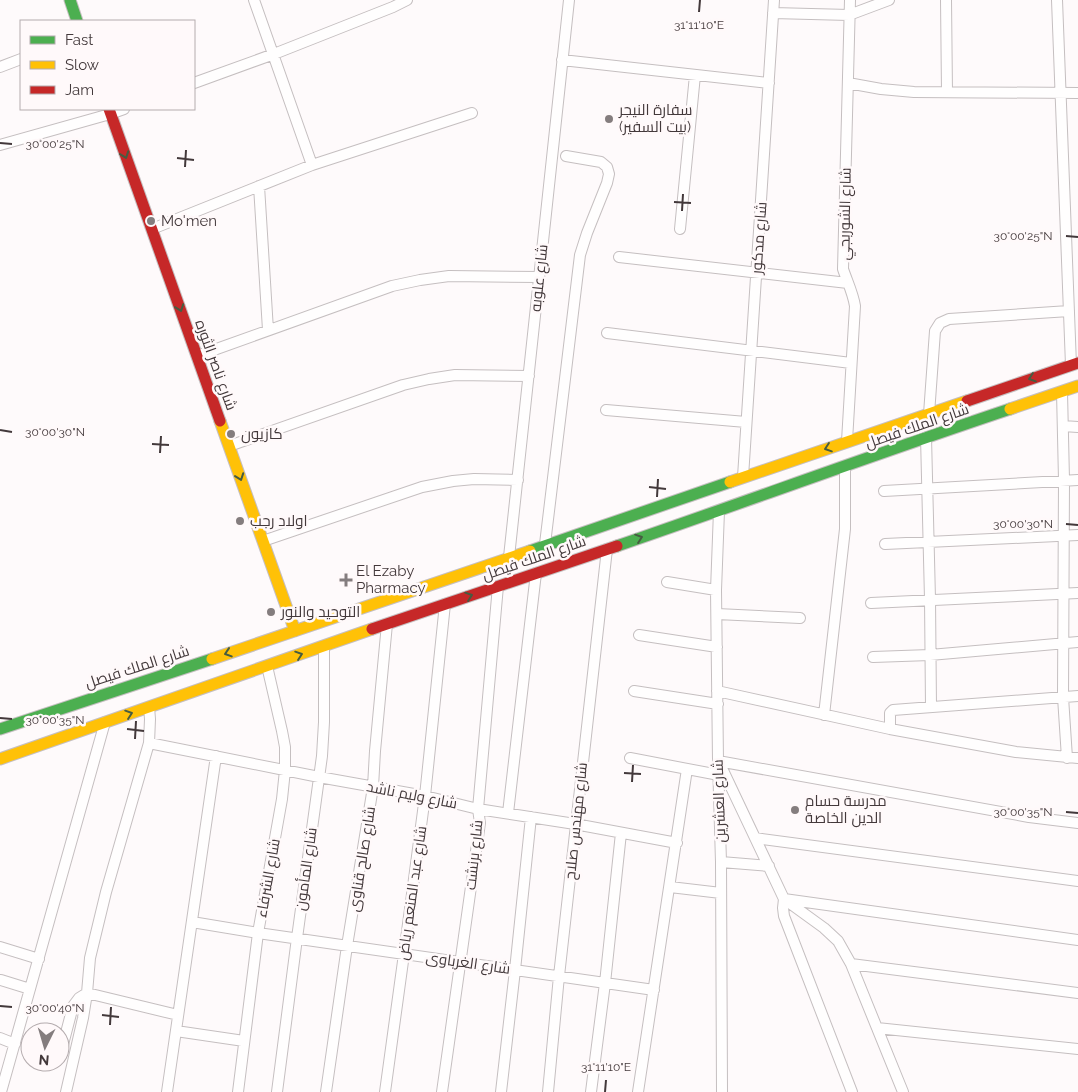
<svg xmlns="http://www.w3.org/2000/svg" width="1078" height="1092" font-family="Raleway,Cairo,sans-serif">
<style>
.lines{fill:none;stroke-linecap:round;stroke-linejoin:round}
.street-casing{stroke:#c5bfc0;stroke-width:12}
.fast-casing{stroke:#c5bfc0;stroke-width:13}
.slow-casing{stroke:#c5bfc0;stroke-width:13}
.jam-casing{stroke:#c5bfc0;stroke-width:13}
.street{stroke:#fffefe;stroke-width:10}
.fast{stroke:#4caf50;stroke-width:11}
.slow{stroke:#ffc107;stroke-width:11}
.jam{stroke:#c62828;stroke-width:11}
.oneway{stroke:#465c41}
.ticks{fill:none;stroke:#43393b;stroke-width:2}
.poi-dot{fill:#847d7e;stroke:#fff9fa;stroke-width:2}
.labels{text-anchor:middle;stroke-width:5;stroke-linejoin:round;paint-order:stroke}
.poi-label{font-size:15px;fill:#43393b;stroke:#fff9fa;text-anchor:start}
.street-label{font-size:15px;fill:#43393b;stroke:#fff9fa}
.ticks-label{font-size:12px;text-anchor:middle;fill:#43393b;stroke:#fff9fa;stroke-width:5;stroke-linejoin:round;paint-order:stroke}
</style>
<rect width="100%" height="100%" fill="#fefafb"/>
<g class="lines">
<g class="street-casing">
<path id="street" d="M254 0 312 165
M946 0 947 92
M1057 0 1071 365
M773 13 849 15 889 0
M562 60 769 83
M0 67 21 59
M194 83 274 54 393 7 407 0
M848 83 881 89 914 92 1078 93
M0 145 110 114 124 109
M259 186 268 330
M152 229 312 165 472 113
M680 229 695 75
M619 257 848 283
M607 333 851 363
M197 356 392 286 420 280 449 276 539 277
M1062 392 1064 480 1063 697 1067 758
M606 410 746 422
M929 414 935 331 940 323 949 319 1069 311
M1063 426 1078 427
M926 437 930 599 931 707
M847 441 855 306C853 293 847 281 843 269L850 0
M229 446 403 385 429 379 455 375 529 376
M743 477 774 0
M884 491 1078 480
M719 511 716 590 718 761 721 862 722 1092
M263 541 422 487 453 481 474 479 518 480
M545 544 580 255 587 233 607 183 609 174 607 167 601 162 566 156
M885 544 1078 535
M509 557 569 0
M667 582 716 590
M871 603 1078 593
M717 614 800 618
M639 635 717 647
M873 657 930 655 1078 642
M634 691 718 704
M717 691 890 729 1016 752 1078 758
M824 715 845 529V467
M890 729V713L893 710 1078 696
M149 743 319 777 425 796 478 809 575 824 677 843
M630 758 719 775
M718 761 1029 817 1078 823
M720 764 784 899 824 928 838 941 851 964 903 1092
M508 813 536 573
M755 838 1078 881
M721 862 769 866
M670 887 721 893
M192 922 258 933 654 990
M0 947 39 959
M851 964 1078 993
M1 980 30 989
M877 1028 1078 1049
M176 1031 244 1041
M0 1038 15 1044
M60 1056 73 1006 79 998 87 993 178 1015
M1 1092 105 722
M66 1092 83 1018 87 993 90 958 106 892 149 743 150 719 149 707
M167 1092 216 756
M238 1092 258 933 282 799 285 770V747L282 731 267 666
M277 1092 297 938 322 756 324 722V646
M326 1092 347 946 373 787 375 751 387 624
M385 1092 404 954 425 796 445 604
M442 1092 480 823 478 809 498 586
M501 1092 515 970 531 817
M548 1092 559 976 607 549
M591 1092 605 983 621 833
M638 1092 687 769
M852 1092 784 916 783 908 784 899 1078 940"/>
</g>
<g class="fast-casing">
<path id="fast" d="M70 0 77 21
M617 546C748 501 878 453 1010 409
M530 551 730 482
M0 729 212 659"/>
</g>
<g class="slow-casing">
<path id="slow" d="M1010 409 1078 386
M220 421 295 631
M730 482 967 401
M212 659 530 551
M0 759 372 629"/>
</g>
<g class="jam-casing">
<path id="jam" d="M109 109 220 421
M967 401 1078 363
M372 629 617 546"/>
</g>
<use href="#street" class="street"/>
<use href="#fast" class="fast"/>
<use href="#slow" class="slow"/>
<use href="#jam" class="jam"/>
</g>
<defs><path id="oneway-chevron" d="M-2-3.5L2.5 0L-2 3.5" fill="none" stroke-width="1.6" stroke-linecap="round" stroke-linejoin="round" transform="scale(1.25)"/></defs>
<g class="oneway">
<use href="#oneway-chevron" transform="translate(125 155) rotate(70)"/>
<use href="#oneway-chevron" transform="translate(180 308) rotate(70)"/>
<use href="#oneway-chevron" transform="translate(1032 378) rotate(161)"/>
<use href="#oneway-chevron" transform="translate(828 448) rotate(161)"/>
<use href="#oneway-chevron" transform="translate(240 477) rotate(70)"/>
<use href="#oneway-chevron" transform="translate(639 538) rotate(-19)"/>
<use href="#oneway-chevron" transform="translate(469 596) rotate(-19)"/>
<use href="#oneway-chevron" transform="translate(228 653) rotate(162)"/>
<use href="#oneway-chevron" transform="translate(299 655) rotate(-19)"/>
<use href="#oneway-chevron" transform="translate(129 714) rotate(-19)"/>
</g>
<path class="ticks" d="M699 12 700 0M0 143 12 144M177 158 194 160M185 167 186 150M674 202 691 203M682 211 683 194M1066 236 1078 237M0 430 12 432M152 444 169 445M160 453 161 436M649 487 666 489M657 497 658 479M1066 524 1078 525M0 718 12 719M127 729 144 731M135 739 136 721M624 773 641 774M632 782 633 765M1066 812 1078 813M0 1006 12 1007M102 1015 119 1017M110 1025 111 1007M605 1092 606 1080"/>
<g class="poi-dot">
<circle cx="609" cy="119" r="5"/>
<circle cx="151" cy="221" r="5"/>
<circle cx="231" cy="434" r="5"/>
<circle cx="240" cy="521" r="5"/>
<path d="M343.5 572.5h5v5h5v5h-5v5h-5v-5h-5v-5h5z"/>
<circle cx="271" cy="612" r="5"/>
<circle cx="795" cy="810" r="5"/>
</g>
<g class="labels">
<g class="poi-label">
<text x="619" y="115">سفارة النيجر<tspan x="619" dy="17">(بيت السفير)</tspan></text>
<text x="161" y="226">Mo'men</text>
<text x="241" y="439">كازيون</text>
<text x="250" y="526">اولاد رجب</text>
<text x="356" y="576">El Ezaby<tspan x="356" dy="17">Pharmacy</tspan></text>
<text x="281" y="617">التوحيد والنور</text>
<text x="805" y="806">مدرسة حسام<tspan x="805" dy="17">الدين الخاصة</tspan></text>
</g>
<g class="street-label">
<text transform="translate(845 214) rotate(-89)" y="5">شارع الشوربجي</text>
<text transform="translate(759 238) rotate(-86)" y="5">شارع مدكور</text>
<text transform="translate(539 278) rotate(-84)" y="5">شارع علوبه</text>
<text transform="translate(216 365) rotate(70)" y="5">شارع ناصر الثوره</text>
<text transform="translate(917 426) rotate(-19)" y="5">شارع الملك فيصل</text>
<text transform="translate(534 558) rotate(-19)" y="5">شارع الملك فيصل</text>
<text transform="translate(137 667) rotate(-18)" y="5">شارع الملك فيصل</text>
<text transform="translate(412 795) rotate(11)" y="5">شارع وليم ناشد</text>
<text transform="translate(719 801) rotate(-92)" y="5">شارع العشرين</text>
<text transform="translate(576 821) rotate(-84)" y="5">شارع مهندس صلاح</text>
<text transform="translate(474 855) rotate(-84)" y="5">شارع برنشت</text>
<text transform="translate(362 859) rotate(-81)" y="5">شارع صالح قناوى</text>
<text transform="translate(306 869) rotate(-82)" y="5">شارع المأمون</text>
<text transform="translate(268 878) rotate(-80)" y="5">شارع الشرفاء</text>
<text transform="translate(412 893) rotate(-82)" y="5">شارع عبد المنعم رياض</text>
<text transform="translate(468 963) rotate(8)" y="5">شارع الغرباوى</text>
</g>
</g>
<g class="ticks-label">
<text x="699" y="29">31°11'10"E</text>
<text x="55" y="148">30°00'25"N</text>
<text x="1023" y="240">30°00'25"N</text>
<text x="55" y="436">30°00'30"N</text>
<text x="1023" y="528">30°00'30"N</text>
<text x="55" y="724">30°00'35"N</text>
<text x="1023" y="816">30°00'35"N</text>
<text x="55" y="1012">30°00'40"N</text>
<text x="606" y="1071">31°11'10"E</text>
</g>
<rect x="20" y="20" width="175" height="90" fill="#fff9fa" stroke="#b4acae"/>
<rect x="30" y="36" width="25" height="8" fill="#4caf50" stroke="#b4acae"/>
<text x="65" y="45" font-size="15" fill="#43393b">Fast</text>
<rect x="30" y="61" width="25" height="8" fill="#ffc107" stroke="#b4acae"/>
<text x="65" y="70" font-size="15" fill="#43393b">Slow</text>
<rect x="30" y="86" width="25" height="8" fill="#c62828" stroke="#b4acae"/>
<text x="65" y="95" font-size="15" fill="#43393b">Jam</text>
<g transform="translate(45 1047) rotate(185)"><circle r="24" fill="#fff9fa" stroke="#b4acae"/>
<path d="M0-4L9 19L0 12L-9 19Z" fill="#847d7e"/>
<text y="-8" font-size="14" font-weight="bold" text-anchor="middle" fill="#43393b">N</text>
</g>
</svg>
